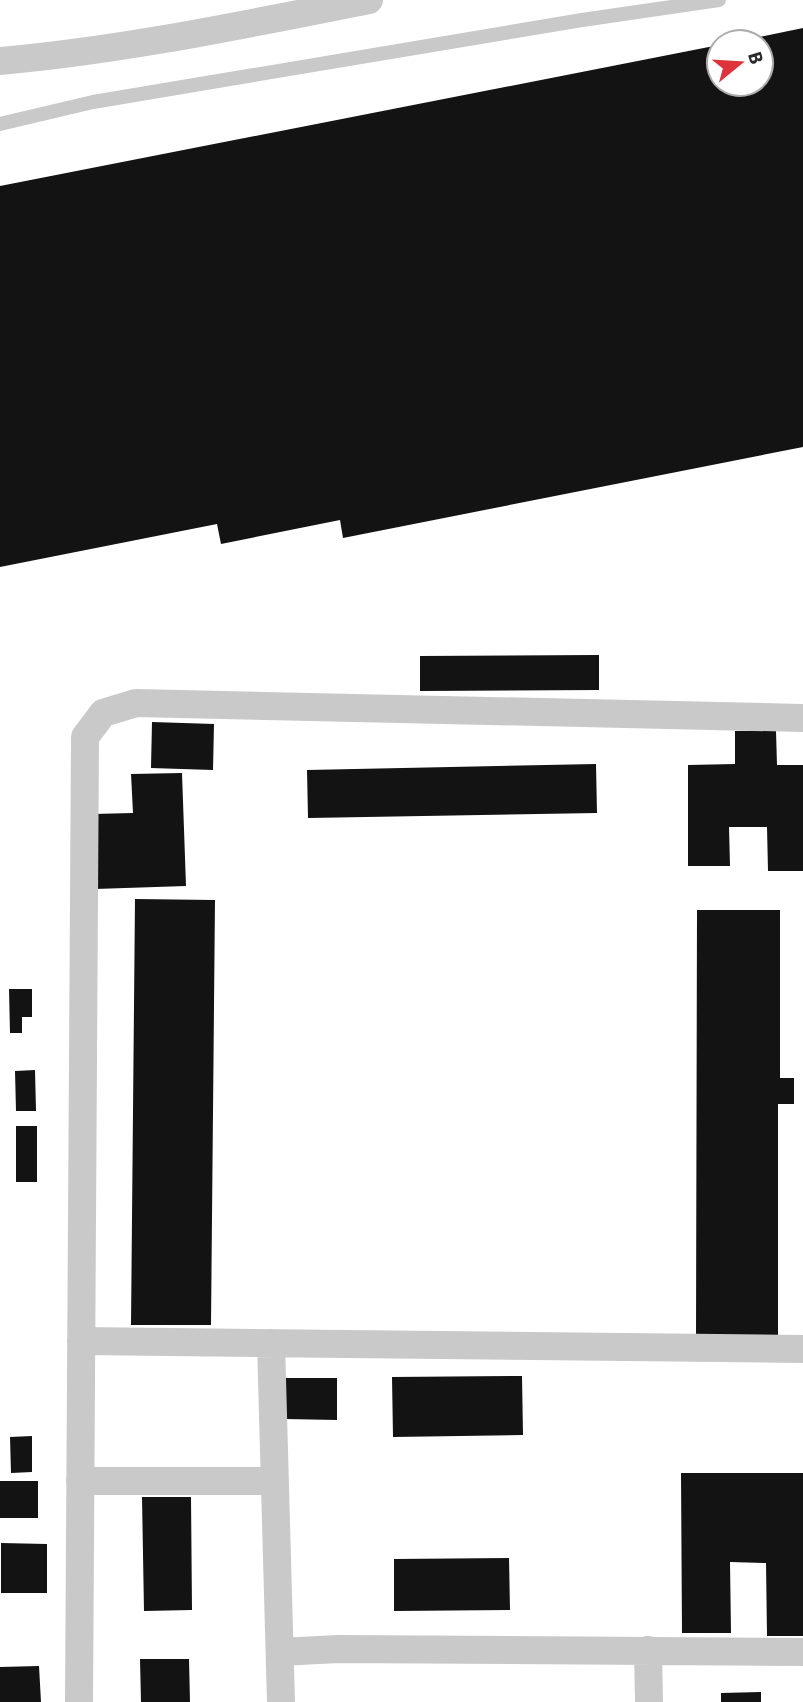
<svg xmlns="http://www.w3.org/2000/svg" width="803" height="1702" font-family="Signika,sans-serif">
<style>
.building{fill:#131313}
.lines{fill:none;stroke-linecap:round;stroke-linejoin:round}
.lane{stroke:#c9c9c9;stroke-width:14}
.street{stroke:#c9c9c9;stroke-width:28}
</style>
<rect width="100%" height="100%" fill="#fff"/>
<path class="building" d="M803 28V447L343 538 340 520 221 544 217 524 0 567V186L719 45V84H761V42H740V41Z
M599 655V690L420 691V656Z
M152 722 214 724 213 770 151 768Z
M735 731H776L777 765H803V871H768L767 827H729L730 866H688V765L735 764Z
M596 764 597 813 308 818 307 770Z
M182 773 186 886 95 889 93 814 133 813 131 774Z
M135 899 215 900 211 1325H131Z
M697 910H780V1078H794V1104H778V1338H696Z
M9 989H32V1017H22V1033H10Z
M35 1070 36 1111H16L15 1071Z
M16 1126H37V1182H16Z
M522 1376 523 1435 393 1437 392 1377Z
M285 1378H337V1420L285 1419Z
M32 1436V1472L11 1473 10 1437Z
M681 1473H803V1636H767L766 1563 730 1562 731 1633H682Z
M0 1481H38V1518H0Z
M142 1497H191L192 1610 144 1611Z
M1 1543 47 1544V1593H1Z
M509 1558 510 1610 394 1611V1559Z
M140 1659H189L190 1702H141Z
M39 1666 41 1702H0V1667Z
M761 1692V1702H721V1693Z"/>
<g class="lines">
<path class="lane" d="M0 124 93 102 582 20 719 0"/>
<path class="street" d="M0 61C124 50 247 24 369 0
M81 1341 803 1349
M271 1343 281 1702
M80 1481H274
M648 1650 649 1702
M280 1652 338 1649 803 1652
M79 1702 85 737 103 713 136 703 803 718"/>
</g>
<g transform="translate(740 63) rotate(72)"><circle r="33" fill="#ffffff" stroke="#ababab" stroke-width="2"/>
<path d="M0-5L12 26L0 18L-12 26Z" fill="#de333b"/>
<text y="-10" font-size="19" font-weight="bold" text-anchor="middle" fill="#2c2c2c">B</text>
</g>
</svg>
